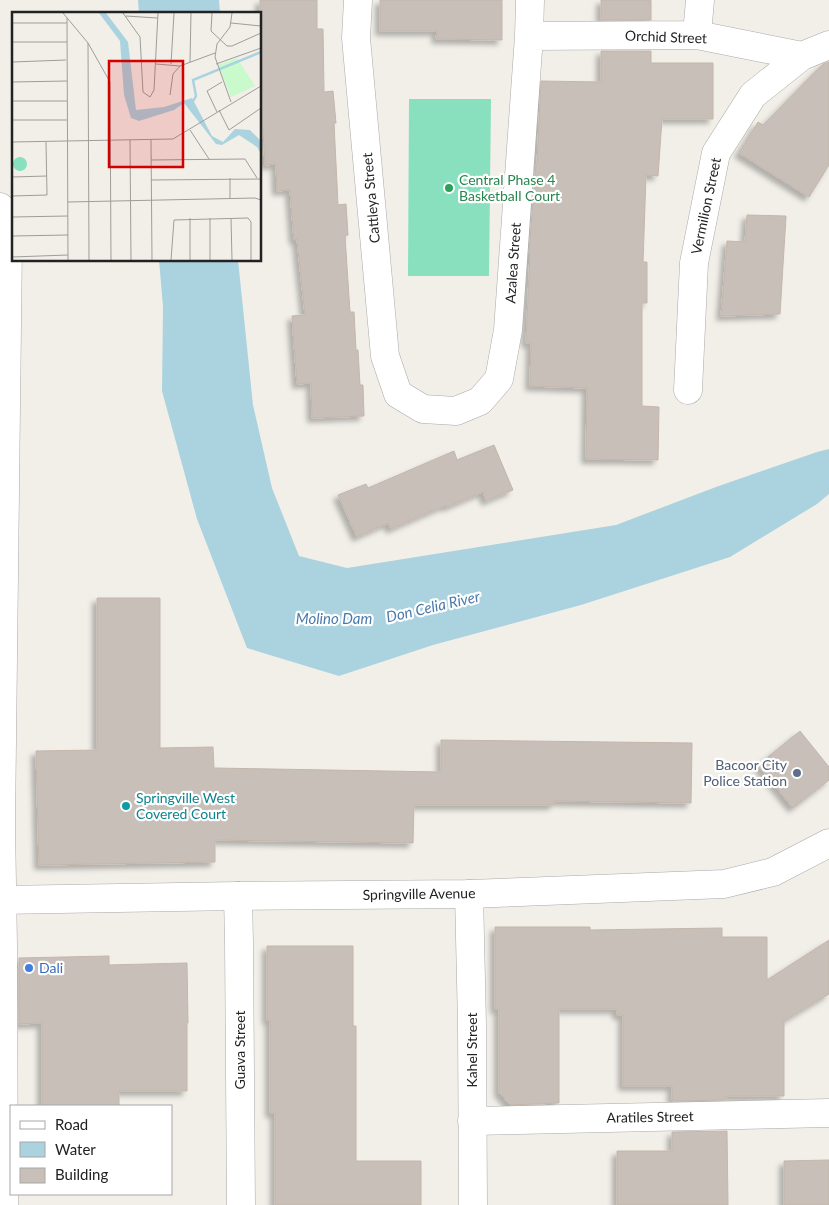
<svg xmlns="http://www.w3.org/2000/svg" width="829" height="1205" font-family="Lato,sans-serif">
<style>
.pitch{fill:#88e0be}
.water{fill:#aad3df}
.building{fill:#c7bfb8;stroke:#c4b6ab;filter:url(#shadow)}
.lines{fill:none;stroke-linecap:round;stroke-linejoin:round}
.minor-casing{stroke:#a9a9a9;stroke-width:29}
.tertiary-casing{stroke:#a9a9a9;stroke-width:29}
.minor{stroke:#fff;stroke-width:28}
.tertiary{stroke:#fff;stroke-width:28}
.leisure-dot{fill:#2e9e5b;stroke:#fff;stroke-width:2}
.service-dot{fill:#5c6f8a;stroke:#fff;stroke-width:2}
.culture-dot{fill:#0f9aa8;stroke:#fff;stroke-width:2}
.shop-dot{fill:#3f7fe0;stroke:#fff;stroke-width:2}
.labels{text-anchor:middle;stroke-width:4.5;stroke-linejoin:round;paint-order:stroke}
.street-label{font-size:14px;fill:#222;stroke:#fff}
.leisure-label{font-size:14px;fill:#27864d;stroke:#fff;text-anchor:start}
.service-label{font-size:14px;fill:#4e5e75;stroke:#fff;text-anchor:end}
.culture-label{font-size:14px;fill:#0d838f;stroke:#fff;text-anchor:start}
.shop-label{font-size:14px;fill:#366cbe;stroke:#fff;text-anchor:start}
.water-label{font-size:15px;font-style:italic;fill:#4a7aab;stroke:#fff}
.inset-river{fill:none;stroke:#aad3df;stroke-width:2.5}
.inset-road{fill:none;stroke:#9f9d99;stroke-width:1}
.view{fill:#d40000;fill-opacity:0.15;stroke:#d40000;stroke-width:2.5}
.inset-edge{fill:none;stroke:#222;stroke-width:2.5}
</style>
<defs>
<filter id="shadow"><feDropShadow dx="-4.5" dy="4.5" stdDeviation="2.5" flood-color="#0004"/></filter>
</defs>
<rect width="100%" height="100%" fill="#f2efe9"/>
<path class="pitch" d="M409 99H491L489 276H408Z"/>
<path class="water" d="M138 0H219L220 14H139Z
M159 260H238L253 405 272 488 299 556 347 568 616 525 716 487 817 452 829 449V494L817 504 730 557 581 605 433 645 339 676 247 648 197 519 162 391 163 307Z"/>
<path class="building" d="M260 0H317V29H323L324 92 333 91 336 123H334L338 205 346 204 348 235 345 236 350 312H354L356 350H358L360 385H363L364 416 312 418 311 383 297 384 292 316 305 315 297 239 294 240 290 190 277 191 276 164 265 165 263 130H260Z
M380 0H502V40L436 39 437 31H380Z
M601 0H651V20H601Z
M601 51H651V63H713V119H662L658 176 646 175 643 262H647V303H642V406L659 407 658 460 586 459 587 388 530 386 531 343H526L530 253H529L536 164H537L541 81 601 82Z
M829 62V165L809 197 739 153 758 122 763 125 823 64Z
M747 215 786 216 780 314 721 316 727 241 745 242Z
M494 445 513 490 486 501 483 492 447 507 446 505 391 529 388 523 357 537 338 495 366 484 368 488 454 451 457 460Z
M97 598H160V748L213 747 214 768 441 772V740L692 743 691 803 554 801V805H414L413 843 215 840V862L39 865 36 751 97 750Z
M800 731 829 767V780L793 808 758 765Z
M495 927H590V930L722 928V937H767V980L829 940V994L784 1021V1096H726V1100L672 1101V1086H623V1015H617V1009H559V1103L510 1105 499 1092V1009H495Z
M267 946H353V1026H356V1161H421V1205H275V1113H270V1020H267Z
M109 956V965L187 963 188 1023H187V1091H119V1106H42V1023L19 1024V958Z
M727 1131 728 1205H617V1151H672V1132Z
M829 1160V1205H784V1161Z"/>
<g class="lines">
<g class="minor-casing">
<path id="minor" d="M358 0 356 38 385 356 398 394 423 409 456 411 480 401 499 379 508 330 529 36 530 0
M697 35 700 0
M529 36 697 35 802 56 829 45
M0 207 8 242 1 824 3 946 4 1205
M688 390 694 263 716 153 753 95 802 56
M469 894 472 1024 473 1205
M238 896 239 943 241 1205
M472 1121 829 1113"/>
</g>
<g class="tertiary-casing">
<path id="tertiary" d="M0 900 238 896 469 894 724 884 773 872 829 843"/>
</g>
<use href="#minor" class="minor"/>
<use href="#tertiary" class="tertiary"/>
</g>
<circle class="leisure-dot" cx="449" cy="188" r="5"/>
<circle class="service-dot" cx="797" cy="773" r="5"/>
<circle class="culture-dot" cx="126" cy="806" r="5"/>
<circle class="shop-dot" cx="29" cy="968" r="5"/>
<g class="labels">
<g class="street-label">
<text transform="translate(666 37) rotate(2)" y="5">Orchid Street</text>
<text transform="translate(371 198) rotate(-95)" y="5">Cattleya Street</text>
<text transform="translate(706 206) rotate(-78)" y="5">Vermilion Street</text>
<text transform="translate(513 263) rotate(-86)" y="5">Azalea Street</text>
<text transform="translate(419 894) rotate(-1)" y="5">Springville Avenue</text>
<text transform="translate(240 1050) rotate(-90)" y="5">Guava Street</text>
<text transform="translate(472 1050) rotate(-90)" y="5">Kahel Street</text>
<text transform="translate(650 1117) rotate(-1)" y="5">Aratiles Street</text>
</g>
<g class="leisure-label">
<text x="459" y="185">Central Phase 4<tspan x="459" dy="16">Basketball Court</tspan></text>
</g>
<g class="service-label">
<text x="787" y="770">Bacoor City<tspan x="787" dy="16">Police Station</tspan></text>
</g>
<g class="culture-label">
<text x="136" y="803">Springville West<tspan x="136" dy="16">Covered Court</tspan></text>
</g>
<g class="shop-label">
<text x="39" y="973">Dali</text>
</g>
<g class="water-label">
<text transform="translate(433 607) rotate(-13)" y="5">Don Celia River</text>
<text x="334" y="624">Molino Dam</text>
</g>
</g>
<g transform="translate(12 12)">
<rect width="249" height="249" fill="#f2efe9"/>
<path d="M225 46 243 74 219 85 206 53Z" fill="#c8facc"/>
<path d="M1 152a7 7 0 1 1 14 0a7 7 0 1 1-14 0Z" fill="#88e0be"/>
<path d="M87 1H94L116 30 124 98 152 95 180 86 200 124 211 130 223 117 238 118 249 129V142L245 135 227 123 210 133 204 132 172 91 162 98 127 109 119 106 112 83 108 29Z" fill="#aad3df"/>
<path class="inset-river" d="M180 91 184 84 181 68 249 40"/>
<path class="inset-road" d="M51 1 76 31 98 70 99 248M111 1 128 25 131 80 138 85 142 78 146 1M200 1 199 19 215 34H220L249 21M114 4 145 6M55 6 56 248M0 11H55M219 11 249 14M0 30H55M76 31 77 248M0 50 54 48M178 50 179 1M144 52 168 54 203 41M159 52 162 1M204 52 249 36M0 70 55 69M158 83 161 62 168 54M0 89H55M219 90 203 45 205 32 218 15 220 1M207 98 217 118 249 96M205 100 195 79 210 70M0 108H55M178 118 197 147M118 128 119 248M139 128 140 248M0 130 161 127 249 74M139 148 233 147 245 166M0 165 35 164M218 166V186M139 168 249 167M0 184 35 183 34 130M56 190 243 186 249 188M0 205 56 204M178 206V248M198 206V248M219 206 220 248M0 224 56 223M0 245 56 243M159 248 162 208 236 206 239 210V248"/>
<path class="view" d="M97 49H171V155H97Z"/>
<rect width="249" height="249" class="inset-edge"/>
</g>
<rect x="10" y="1105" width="162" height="90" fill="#ffffff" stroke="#a7a7a7"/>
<rect x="20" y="1121" width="25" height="8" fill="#ffffff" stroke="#a7a7a7"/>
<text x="55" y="1130" font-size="15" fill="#222222">Road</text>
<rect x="20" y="1142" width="25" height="15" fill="#aad3df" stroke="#a7a7a7"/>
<text x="55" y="1155" font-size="15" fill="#222222">Water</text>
<rect x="20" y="1168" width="25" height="15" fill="#c7bfb8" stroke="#a7a7a7"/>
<text x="55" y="1180" font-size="15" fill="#222222">Building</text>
</svg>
